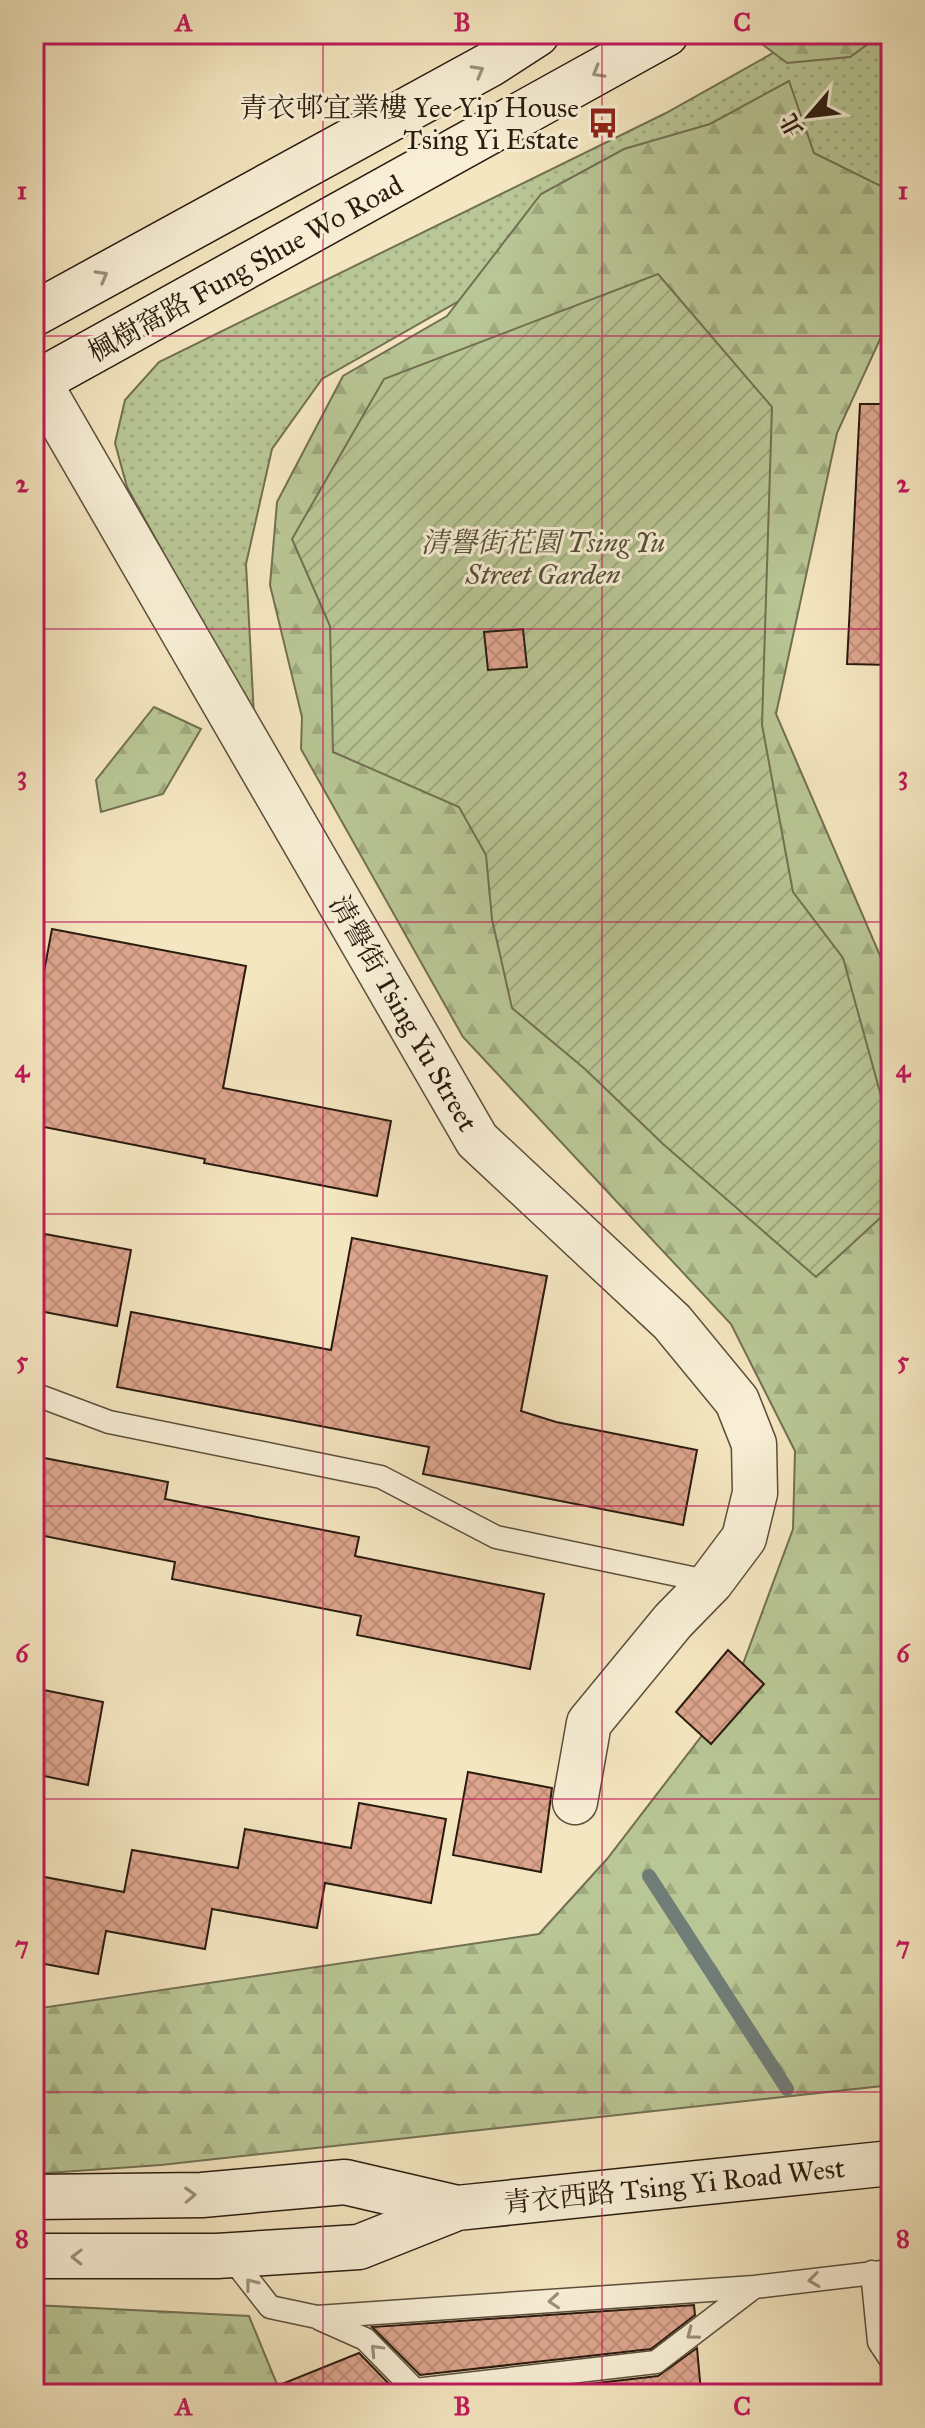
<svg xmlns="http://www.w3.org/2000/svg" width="925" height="2428" font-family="'IM FELL Great Primer','Noto Serif TC',serif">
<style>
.grass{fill:url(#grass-dots);stroke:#727052;stroke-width:2}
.forest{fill:url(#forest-firs);stroke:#727052;stroke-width:2}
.garden{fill:url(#garden-furrows);stroke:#727052;stroke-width:2}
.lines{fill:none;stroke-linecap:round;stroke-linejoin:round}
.stream{stroke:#707c76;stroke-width:14}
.building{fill:url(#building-cross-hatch);stroke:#2a1b0f;stroke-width:2}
.service-casing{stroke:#5c4e3b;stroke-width:25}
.minor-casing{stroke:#5c4e3b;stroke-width:47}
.secondary-casing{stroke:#2a1b0f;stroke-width:47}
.service{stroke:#f8efd6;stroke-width:22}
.minor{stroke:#f8efd6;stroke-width:44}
.secondary{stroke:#f8efd6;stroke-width:44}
.oneway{stroke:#9b907c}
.grid{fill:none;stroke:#c2185b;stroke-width:2;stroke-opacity:0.55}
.labels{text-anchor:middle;stroke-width:6;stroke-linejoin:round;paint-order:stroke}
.poi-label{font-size:28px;fill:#2a1b0f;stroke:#f8efd6;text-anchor:end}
.street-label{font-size:28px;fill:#2a1b0f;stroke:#f8efd6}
.park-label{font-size:28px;font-style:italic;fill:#554e37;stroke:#f8efd6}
.neatline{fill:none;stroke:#c2185b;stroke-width:3}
.grid-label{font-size:26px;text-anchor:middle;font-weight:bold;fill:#c2185b}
</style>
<defs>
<pattern id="grass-dots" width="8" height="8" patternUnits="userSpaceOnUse" patternTransform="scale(2)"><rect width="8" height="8" fill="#b9c695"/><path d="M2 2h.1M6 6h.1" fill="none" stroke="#9faa7f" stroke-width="1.8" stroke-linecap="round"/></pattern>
<pattern id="forest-firs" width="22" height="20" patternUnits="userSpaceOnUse" patternTransform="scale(2)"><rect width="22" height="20" fill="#b9c695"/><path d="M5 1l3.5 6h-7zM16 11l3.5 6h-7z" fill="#9faa7f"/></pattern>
<pattern id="garden-furrows" width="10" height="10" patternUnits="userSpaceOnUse" patternTransform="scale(2)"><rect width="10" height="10" fill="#b9c695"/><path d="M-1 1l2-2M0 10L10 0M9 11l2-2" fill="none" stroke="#9faa7f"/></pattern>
<pattern id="building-cross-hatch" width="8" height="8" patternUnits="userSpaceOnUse" patternTransform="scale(2)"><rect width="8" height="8" fill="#dda58d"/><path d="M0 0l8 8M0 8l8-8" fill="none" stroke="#be8d78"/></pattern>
</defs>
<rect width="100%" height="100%" fill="#f4e6c0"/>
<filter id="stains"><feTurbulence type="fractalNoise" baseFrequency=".0025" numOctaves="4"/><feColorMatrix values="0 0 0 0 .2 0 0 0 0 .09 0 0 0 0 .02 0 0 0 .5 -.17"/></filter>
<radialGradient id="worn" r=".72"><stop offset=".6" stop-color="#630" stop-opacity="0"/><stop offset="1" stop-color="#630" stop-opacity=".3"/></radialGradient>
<path class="grass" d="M807 34H891V296L512 271 322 379 272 449 246 564 254 716 127 487 115 443 125 400 159 362 666 113Z"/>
<path class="forest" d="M779 34H882L850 57 787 63 762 44Z
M789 81 814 153 891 191V262L882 335 837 433 776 714 891 981V2085L161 2165 34 2174V2009L539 1934 607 1859 730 1699 793 1529 795 1451 731 1324 463 1037 301 749 302 717 270 585 277 502 343 376 447 316 541 194 624 149 710 124Z
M154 707 201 729 163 794 101 812 96 780Z
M34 2305 249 2316 281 2394H34Z"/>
<path class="garden" d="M658 274 772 407 762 725 793 892 843 958 891 1132V1208L816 1277 663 1144 585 1069 512 1008 492 919 486 855 459 807 333 752 330 626 292 539 384 379Z"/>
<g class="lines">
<path class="stream" d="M649 1876 787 2089"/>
</g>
<path class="building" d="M860 404H891V665L847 664Z
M523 629 527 667 488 670 484 632Z
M52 929 246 966 223 1088 391 1121 377 1196 204 1163 205 1159 34 1125V1025Z
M45 1234 131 1250 117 1326 34 1310Z
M352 1238 547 1276 521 1411 556 1422 697 1450 683 1525 423 1474 429 1447 117 1387 131 1312 331 1350Z
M34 1456 168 1482 165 1499 359 1537 355 1556 544 1594 530 1669 357 1635 361 1616 172 1579 175 1562 34 1534Z
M728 1650 764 1684 711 1744 676 1712Z
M34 1688 103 1702 88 1785 34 1774Z
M468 1772 552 1788 541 1872 453 1855Z
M359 1803 446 1819 431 1903 325 1883 317 1928 212 1909 205 1949 106 1931 98 1974 34 1962V1875L124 1892 132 1850 238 1868 245 1829 351 1848Z
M694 2305 695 2315 651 2349 420 2375 372 2327Z
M697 2348 701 2392 502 2394 658 2376Z
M359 2353 399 2394H263L262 2392Z"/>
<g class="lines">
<g class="service-casing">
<path id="service" d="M34 1394 109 1422 381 1477 496 1537 711 1582
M230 2256 270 2307 317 2317 754 2287 891 2271
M872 2272 879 2342 891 2360
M320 2319 365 2339 415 2390 656 2362 753 2288"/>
</g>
<g class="minor-casing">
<path id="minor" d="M34 374 477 1140 672 1322 737 1401 754 1444 755 1493 744 1538 711 1582 673 1621 589 1723 575 1802"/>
</g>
<g class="secondary-casing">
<path id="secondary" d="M34 314 489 65 537 34
M34 384 666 34
M34 2197 202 2195 345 2182 457 2208
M34 2256H217L359 2247 457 2208 891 2163"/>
</g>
<use href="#service" class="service"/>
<use href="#minor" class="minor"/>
<use href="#secondary" class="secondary"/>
</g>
<defs><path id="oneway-chevron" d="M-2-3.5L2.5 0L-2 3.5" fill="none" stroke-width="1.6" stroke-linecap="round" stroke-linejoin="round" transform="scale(2)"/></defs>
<g class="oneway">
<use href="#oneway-chevron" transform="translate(478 71) rotate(-29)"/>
<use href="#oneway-chevron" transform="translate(598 72) rotate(150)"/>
<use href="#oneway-chevron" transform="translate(102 276) rotate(-29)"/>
<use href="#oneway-chevron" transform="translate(190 2195) rotate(-2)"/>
<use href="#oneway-chevron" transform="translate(77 2257) rotate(-179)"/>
<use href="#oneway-chevron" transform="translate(814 2280) rotate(173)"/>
<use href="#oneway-chevron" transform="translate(251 2284) rotate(-128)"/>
<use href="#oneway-chevron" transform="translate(554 2301) rotate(176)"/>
<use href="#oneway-chevron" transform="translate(692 2334) rotate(143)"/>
<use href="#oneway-chevron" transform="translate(376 2350) rotate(-134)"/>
</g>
<path class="grid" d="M323 34V2394M602 34V2394M34 336H891M34 629H891M34 922H891M34 1214H891M34 1506H891M34 1799H891M34 2092H891"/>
<defs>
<g id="bus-bare" transform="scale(2.4)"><path d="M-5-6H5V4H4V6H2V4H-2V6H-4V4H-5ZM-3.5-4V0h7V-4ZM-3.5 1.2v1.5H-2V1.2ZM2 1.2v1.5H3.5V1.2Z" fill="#8f2418" stroke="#f8efd6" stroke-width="2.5" paint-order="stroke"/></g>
</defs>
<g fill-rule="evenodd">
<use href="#bus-bare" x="603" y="123"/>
</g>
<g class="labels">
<g class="poi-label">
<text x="579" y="117">青衣邨宜業樓 Yee Yip House<tspan x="579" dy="32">Tsing Yi Estate</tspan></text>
</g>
<g class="street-label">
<text transform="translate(245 268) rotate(-29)" y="10">楓樹窩路 Fung Shue Wo Road</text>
<text transform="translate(404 1013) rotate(60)" y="10">清譽街 Tsing Yu Street</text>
<text transform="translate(674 2185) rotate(-6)" y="10">青衣西路 Tsing Yi Road West</text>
</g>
<g class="park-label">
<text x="543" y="552">清譽街花園 Tsing Yu<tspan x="543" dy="32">Street Garden</tspan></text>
</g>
</g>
<rect width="925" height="2428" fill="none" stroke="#f4e6c0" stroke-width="88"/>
<g transform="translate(809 116) rotate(242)" stroke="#f8efd6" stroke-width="6" paint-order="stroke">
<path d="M0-6L14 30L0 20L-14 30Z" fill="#2a1b0f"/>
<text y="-12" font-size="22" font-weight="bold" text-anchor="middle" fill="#2a1b0f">北</text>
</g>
<rect x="44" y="44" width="837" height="2340" class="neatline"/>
<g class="grid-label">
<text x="184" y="31">A</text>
<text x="462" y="31">B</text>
<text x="742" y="31">C</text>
<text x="22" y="199">1</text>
<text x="903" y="199">1</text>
<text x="22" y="492">2</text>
<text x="903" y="492">2</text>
<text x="22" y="784">3</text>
<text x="903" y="784">3</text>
<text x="22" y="1077">4</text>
<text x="903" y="1077">4</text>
<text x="22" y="1369">5</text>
<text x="903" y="1369">5</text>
<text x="22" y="1662">6</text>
<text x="903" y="1662">6</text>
<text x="22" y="1954">7</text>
<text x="903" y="1954">7</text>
<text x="22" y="2247">8</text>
<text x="903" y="2247">8</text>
<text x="184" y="2415">A</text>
<text x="462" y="2415">B</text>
<text x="742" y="2415">C</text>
</g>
<rect width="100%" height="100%" filter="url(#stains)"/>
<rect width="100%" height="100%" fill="url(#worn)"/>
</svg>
